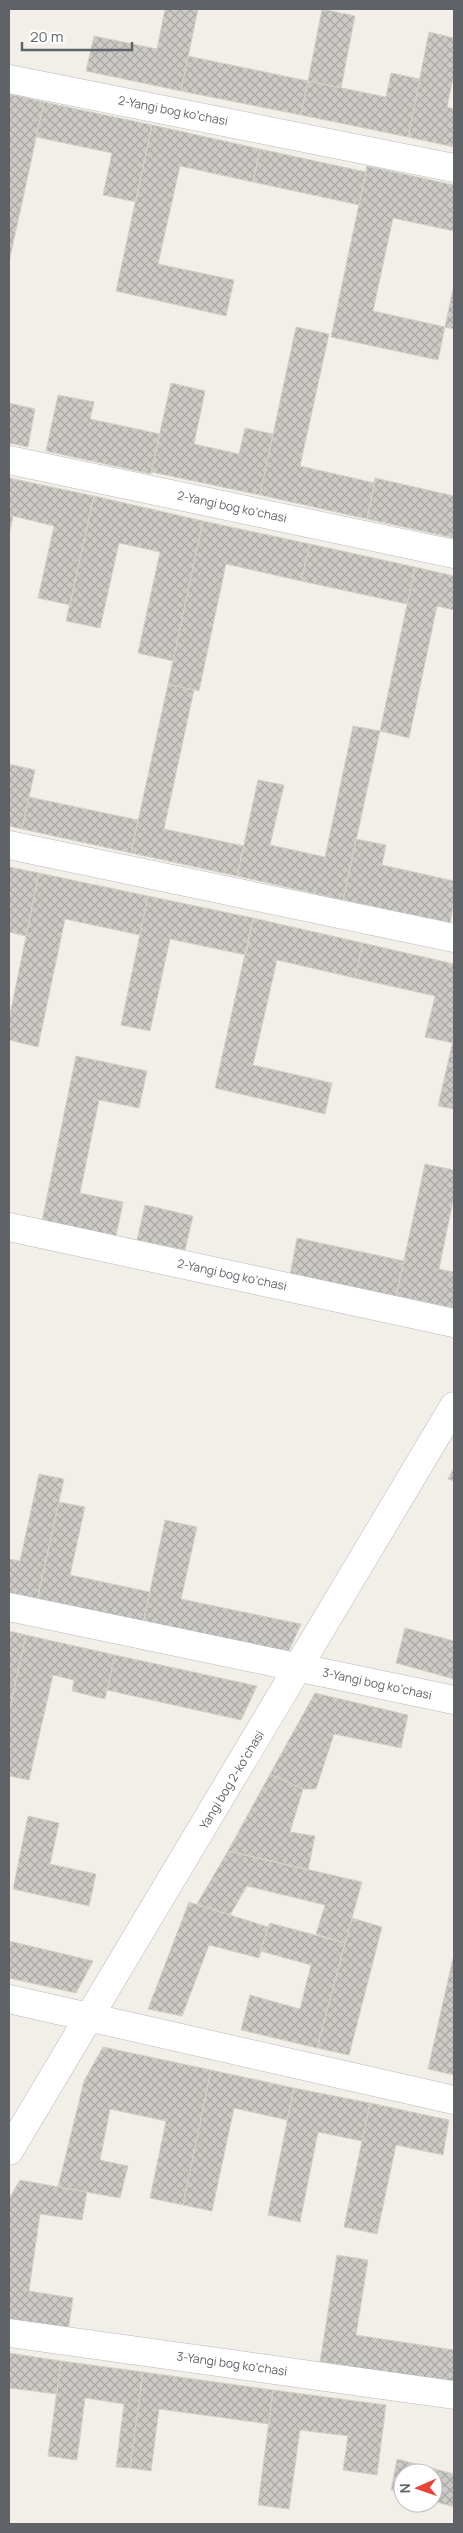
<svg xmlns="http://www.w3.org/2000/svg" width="463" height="2533" font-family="Manrope,sans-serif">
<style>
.building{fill:url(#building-cross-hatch);stroke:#d6d1c6}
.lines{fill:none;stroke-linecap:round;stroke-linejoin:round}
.minor-casing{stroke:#b5b8bc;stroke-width:29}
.minor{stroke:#fff;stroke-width:28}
.labels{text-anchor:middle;stroke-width:4.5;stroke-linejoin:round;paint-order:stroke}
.street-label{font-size:12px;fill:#5f6368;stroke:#fff}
</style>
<defs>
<pattern id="building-cross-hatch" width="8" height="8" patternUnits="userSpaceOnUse" patternTransform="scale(1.25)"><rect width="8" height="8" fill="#cccac5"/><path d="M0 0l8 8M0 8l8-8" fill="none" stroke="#a9a8a4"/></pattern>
</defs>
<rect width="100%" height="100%" fill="#f1efe8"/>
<path class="building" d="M165 9H198L181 91 86 71 94 36 157 49Z
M322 9 355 16 341 88 308 81Z
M429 32 454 38V74L447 107 454 109V147L408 137Z
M188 56 308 81 301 115 181 91Z
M391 73 420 79 408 137 301 115 308 81 386 97Z
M9 94 44 102 9 262Z
M44 102 152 125 136 202 103 195 112 153 36 137Z
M152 125 260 149 253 182 180 166 158 264 234 280 226 316 116 291Z
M260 149 366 172 359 205 253 182Z
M367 166 454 185V231L393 218 373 311 445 327 438 360 331 337Z
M454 284V329L445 327Z
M296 327 329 334 300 466 375 483 367 519 260 495Z
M171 383 205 391 194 444 239 454 245 428 273 434 260 495 151 472Z
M58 395 94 402 90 419 160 434 151 474 46 451Z
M9 403 35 409 28 447 9 443Z
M9 478 94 496 70 605 38 598 54 526 13 516 9 535Z
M375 478 454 496V538L367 519Z
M94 496 203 521 173 661 138 653 160 552 119 543 100 628 66 621Z
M203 521 310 544 301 581 226 564 199 691 168 684Z
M310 544 415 567 407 604 301 581Z
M415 567 454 576V610L437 606 409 738 380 731Z
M168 684 194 690 164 829 244 846 237 876 131 853Z
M353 726 380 731 343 900 237 876 258 780 284 785 270 845 325 857Z
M9 764 35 770 22 829 9 826Z
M29 797 138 820 131 853 22 829Z
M356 839 386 845 382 865 454 881V901L450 923 343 900Z
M9 867 39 873 26 936 9 932Z
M39 873 148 896 140 935 65 919 38 1047 9 1040V1019Z
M148 896 253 918 246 955 170 939 150 1031 121 1025Z
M253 918 363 943 355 978 277 960 253 1065 332 1083 325 1114 215 1088Z
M363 943 454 964 453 1043 425 1037 435 996 355 978Z
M454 1036V1109L438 1106Z
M76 1056 147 1071 139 1108 99 1100 80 1193 123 1202 116 1236 42 1221Z
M425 1164 454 1170V1196L439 1269 454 1272V1308L396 1296Z
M145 1205 193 1216 185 1250 137 1240Z
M297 1238 404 1261 396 1298 290 1275Z
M454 1468V1481L448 1479Z
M39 1474 64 1479 37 1600 9 1594V1559L20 1561Z
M59 1502 85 1507 70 1575 150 1592 143 1624 37 1600Z
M165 1520 197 1527 181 1599 301 1624 287 1655 143 1624Z
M405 1628 454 1641V1679L396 1663Z
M9 1631 26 1635 9 1712Z
M26 1635 115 1655 105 1699 72 1691 74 1680 53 1675 29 1780 9 1776V1712Z
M115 1655 257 1686 241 1720 107 1690Z
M315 1693 408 1715 401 1748 334 1734 316 1789H303L270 1774Z
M270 1774 303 1789 290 1832 315 1836 308 1870 228 1851Z
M28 1816 59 1823 50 1864 96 1874 89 1906 13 1889Z
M228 1851 362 1882 345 1943 316 1934 325 1905 247 1886 230 1915 197 1904Z
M189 1902 268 1927 259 1958 209 1945 182 2016 148 2009Z
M352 1918 382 1927 349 2055 317 2048Z
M270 1923 345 1943 317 2048 241 2030 250 1995 300 2009 311 1965 260 1951Z
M9 1941 93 1961 76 1993 9 1978Z
M453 1958H454V2075L428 2069Z
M103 2047 211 2070 183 2205 150 2198 166 2121 110 2109 100 2160 128 2166 120 2198 58 2187 84 2081Z
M211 2070 294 2088 287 2120 234 2108 212 2211 183 2205Z
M294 2088 370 2103 362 2141 318 2132 300 2222 268 2215Z
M370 2103 449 2120 443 2155 396 2145 377 2234 344 2227Z
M20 2180 87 2192 82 2220 40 2214 29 2291 73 2298 68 2332 9 2322V2199Z
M337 2255 368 2260 356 2335 454 2350V2383L320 2362Z
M9 2353 61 2361 57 2394 9 2388Z
M61 2361 143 2372 130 2468 116 2467 124 2404 85 2398 77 2460 48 2456Z
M143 2372 273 2390 269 2424 159 2409 151 2471 130 2468Z
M273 2390 386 2405 377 2475 343 2470 348 2436 300 2430 289 2509 258 2505Z
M397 2459 454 2474V2507L433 2501V2473H403V2493L391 2490Z"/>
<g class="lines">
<g class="minor-casing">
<path id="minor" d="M9 79 454 168
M9 460 454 554
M9 845 454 938
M9 1227 454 1323
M9 1607 454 1700
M9 1999 454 2100
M9 2151 454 1406
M9 2333 454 2395"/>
</g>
<use href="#minor" class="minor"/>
</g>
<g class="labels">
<g class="street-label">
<text transform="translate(173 111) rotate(11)" y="4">2-Yangi bog koʼchasi</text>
<text transform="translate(232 507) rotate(12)" y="4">2-Yangi bog koʼchasi</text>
<text transform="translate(232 1275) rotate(12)" y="4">2-Yangi bog koʼchasi</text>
<text transform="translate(377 1684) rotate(12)" y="4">3-Yangi bog koʼchasi</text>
<text transform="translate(232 1780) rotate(-59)" y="4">Yangi bog 2-koʼchasi</text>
<text transform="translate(232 2364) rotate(8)" y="4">3-Yangi bog koʼchasi</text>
</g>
</g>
<rect width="463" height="2533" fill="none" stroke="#5f6368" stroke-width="20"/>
<g transform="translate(418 2488) rotate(268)"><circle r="24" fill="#ffffff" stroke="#bfc1c3"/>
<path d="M0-4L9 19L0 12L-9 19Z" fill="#ea4335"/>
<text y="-8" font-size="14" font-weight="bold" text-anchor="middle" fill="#5f6368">N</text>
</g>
<path d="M22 42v8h110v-8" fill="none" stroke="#5f6368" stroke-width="2.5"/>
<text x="30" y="42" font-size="15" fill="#5f6368" stroke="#ffffff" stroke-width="4" paint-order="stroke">20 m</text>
</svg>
